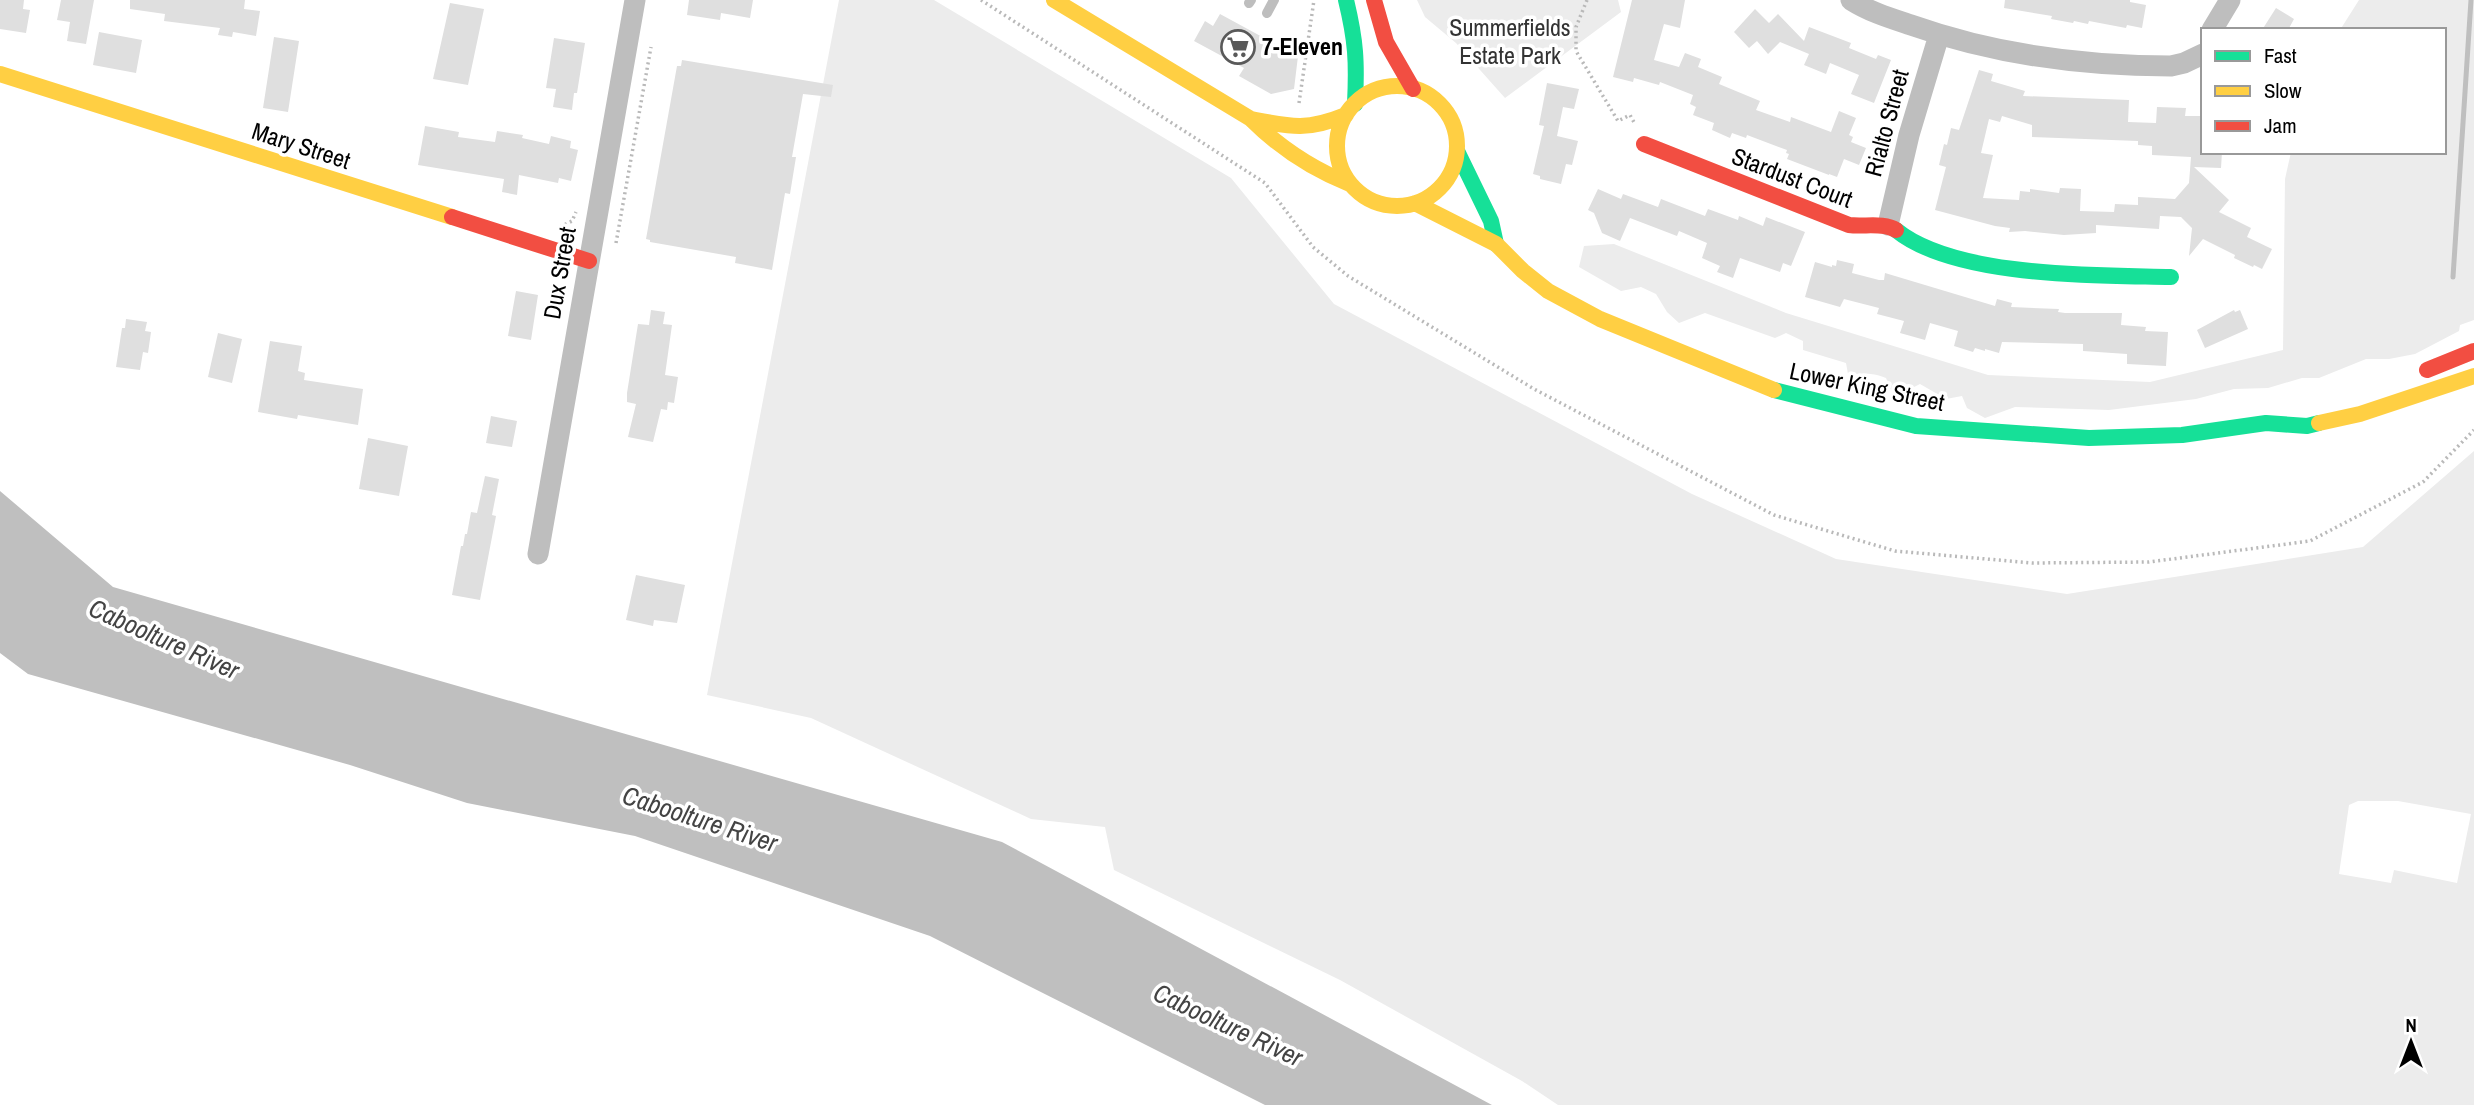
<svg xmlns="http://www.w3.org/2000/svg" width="2474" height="1105" font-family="'Archivo Narrow',sans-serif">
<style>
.green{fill:#ececec;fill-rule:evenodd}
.water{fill:#bfbfbf}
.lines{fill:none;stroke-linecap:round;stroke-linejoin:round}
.stream{stroke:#bfbfbf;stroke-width:5}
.building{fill:#dfdfdf;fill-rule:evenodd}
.path{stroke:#b9b9b9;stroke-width:3.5;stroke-dasharray:2 3.5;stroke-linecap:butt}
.lane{stroke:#bebebe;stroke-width:10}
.street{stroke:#bebebe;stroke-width:21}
.fast{stroke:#16e098;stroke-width:16}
.slow{stroke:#ffcf43;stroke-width:16}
.jam{stroke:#f24e42;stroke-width:16}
.labels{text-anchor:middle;stroke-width:7;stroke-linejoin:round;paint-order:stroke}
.park-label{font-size:24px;fill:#333;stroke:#fff}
.poi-label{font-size:24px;font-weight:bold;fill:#000;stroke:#fff;text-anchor:start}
.street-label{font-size:24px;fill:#000;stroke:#fff}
.water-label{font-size:26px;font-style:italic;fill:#444;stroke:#fff}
</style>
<rect width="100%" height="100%" fill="#fff"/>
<path class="green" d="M839 0H934L1231 178 1334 304 1692 494 1836 559 2067 594 2363 547 2474 451V1105H1558L1522 1081 1340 980 1114 870 1105 827 1031 819 811 718 707 695ZM2358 801H2398L2471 814 2457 883 2394 870 2391 883 2339 874 2349 805Z
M1417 0H1618L1621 12 1505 98 1456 43 1425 17Z
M2359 0H2474V320L2460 325 2459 331 2415 354 2389 359H2366L2319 378H2302L2268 388 2234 389 2196 399 2109 410 2015 407 1985 418 1967 408 1962 396 1946 399 1920 384 1908 390H1891L1886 378C1867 371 1866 375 1848 374L1846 363 1803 350V341L1786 333 1775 338 1705 313 1679 323 1667 312 1656 294 1641 287 1621 291 1579 267 1584 246 1614 244 1786 313 1988 375 2150 382 2283 350 2285 179 2291 152H2444V30H2340Z"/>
<path class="water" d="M0 491 113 587 1002 842 1492 1105H1265L930 936 635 836 467 803 350 765 28 674 0 653Z"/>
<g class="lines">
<path class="stream" d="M2453 277 2471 0"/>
</g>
<path class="building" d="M0 0H24L23 9 30 10 26 33 0 29Z
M61 0H94L86 44 67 41 70 22 57 20Z
M130 0H245L244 9 260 11 256 36 233 32 232 37 218 35 220 28 164 21 165 14 130 9Z
M689 0H753L750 18 721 13 720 20 687 15Z
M1632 0H1685L1680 28 1664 24 1654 60 1679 67 1685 53 1701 59 1698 67 1722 77 1719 84 1760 101 1756 110 1790 122 1791 117 1831 132 1839 111 1856 118 1849 135 1853 137 1851 142 1866 148 1859 165 1844 159 1837 177 1829 174V175L1787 159 1789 154 1786 153 1787 150 1747 135 1746 138 1732 133 1730 138 1712 130 1714 123 1693 115 1696 107 1690 104 1693 95 1660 82 1659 85 1634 78 1633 82 1613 77Z
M2005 0H2130V2L2146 5 2142 28 2127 25 2126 28 2089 21 2088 24 2074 21 2073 23 2051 19 2052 16 2004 8Z
M450 3 484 9 468 85 433 79Z
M2276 8 2294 19 2288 30H2262Z
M1755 9 1769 23 1778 14 1804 41 1809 27 1851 43 1849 48 1876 59 1878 55 1891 60 1874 103 1851 94 1859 75 1830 63 1826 74 1804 65 1809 54 1780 42 1768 54 1757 41 1749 48 1734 32Z
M1220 14 1277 45 1299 48 1294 89 1271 94 1239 76 1244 68 1194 41 1205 21 1213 26Z
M99 32 142 40 136 73 93 65Z
M274 37 299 41 288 112 263 108Z
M554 38 585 43 577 93H574L572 110 553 107 556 89 546 88Z
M682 60 833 85 831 97 803 94 792 157H796L790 194 785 193 772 270 735 263 736 257 650 242V240L646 239 677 66H681Z
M1979 70 1993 74 1991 81 2025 91 2023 96 2129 100 2128 122 2156 123 2157 107 2186 108 2185 116H2203V152H2222L2221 168 2194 167 2229 200 2219 212 2251 228 2247 237 2272 249 2262 269 2254 265 2253 267 2234 258 2235 255 2203 239 2189 256 2192 228 2181 217 2160 216 2159 229 2096 225V233L2064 235 2025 231 2009 232 2010 228 1995 226 1935 210 1946 167 1939 165 1944 144 1947 145 1951 128 1959 130ZM2002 116 2032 125V137L2138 141V145L2152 146V155L2191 157 2189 183 2175 199 2138 197V205L2115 204 2114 212 2080 211 2081 189 2060 188 2059 193 2030 189V192L2020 191 2019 200 1983 198 1993 155 1981 153 1989 119 2000 122Z
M1547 83 1579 89 1574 109 1563 107 1557 136 1578 141 1572 165 1566 164 1561 184 1540 179V176L1533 174 1544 126 1539 125Z
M425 126 459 132 458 137 495 142 497 131 523 135 522 138 549 144 551 136 571 141 570 148 578 150 571 181 559 178 558 183 519 175 517 195 502 192 504 179 418 165Z
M1598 189 1621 199 1623 194 1658 207 1661 199 1705 216 1708 209 1738 220 1739 216 1763 226 1766 217 1805 232 1791 266 1783 263 1780 272 1740 258 1733 278 1717 272 1720 266 1702 258 1707 243 1679 231 1677 236 1630 218 1620 241 1602 233 1594 213 1588 210Z
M1837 260 1854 264 1852 273 1879 280H1884L1885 273 1995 306 1997 299 2012 303 2011 307 2059 309 2058 312 2065 313H2122L2121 325 2146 327 2145 331 2168 332 2166 366 2127 364V354L2083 351V344L2002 342 1999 353 1985 349V351L1975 348 1973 352 1954 346 1958 331 1930 323 1925 340 1900 333 1904 321 1877 314 1879 308 1844 299 1840 307 1805 297 1815 262 1832 267V265L1836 266Z
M516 291 538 295 531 340 508 336Z
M651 310 665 312 663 324 672 325 665 375 678 377 674 403 668 402 667 410 661 409 653 442 628 437 636 404 627 402V393L638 324 649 325Z
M2234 310 2235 312 2240 310 2248 329 2205 348 2197 330Z
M126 319 147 322 145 331 151 332 148 353 143 352 140 370 116 367 122 328H125Z
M218 333 242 339 232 383 208 377Z
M270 341 302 346 298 371 305 373 304 380 363 389 358 425 298 415 297 419 258 412Z
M491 416 517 421 512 447 486 443Z
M368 438 408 446 399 496 359 489Z
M485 476 499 479 492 515 496 516 480 600 452 595 461 546H463L465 534H467L471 512 477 513Z
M636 575 685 585 677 623 654 620 653 626 626 620Z"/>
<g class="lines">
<path class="path" d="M981 0 1265 183 1313 247 1348 276 1534 389 1774 515 1895 551 2032 563 2149 562 2310 541 2423 482 2474 430
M1587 0 1576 27V51L1618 121 1630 115 1635 124
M1299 103 1314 0
M560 227 572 221 576 212
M616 243 651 47"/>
<path class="lane" d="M1249 3 1251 0
M1267 13 1274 0"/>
<path class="street" d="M1851 0C1870 12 1890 18 1911 25 1993 54 2084 66 2171 66L2184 63 2203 54
M2212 30 2230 0
M1888 225 1909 135 1939 35
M538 554 635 0"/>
<path class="fast" d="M1346 0C1356 41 1357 62 1355 104
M1457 151 1491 221 1496 244
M1896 230C1955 278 2097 275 2171 277
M1774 390 1916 426 2089 438 2182 435 2266 423 2307 426 2319 423"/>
<path class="slow" d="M1054 0 1251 119C1280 148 1312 169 1350 184
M0 74 452 217
M1337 146a60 60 0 1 1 120 0a60 60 0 1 1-120 0Z
M1251 119C1291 127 1307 131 1346 115
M1415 203 1496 244 1523 271 1548 291 1600 319 1774 390
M2319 423 2360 414 2474 376"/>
<path class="jam" d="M1374 0 1386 42 1413 89
M1644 144 1849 225C1864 227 1884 222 1896 230
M452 217 589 261
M2427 370 2474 351"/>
</g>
<defs>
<g id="supermarket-ring" transform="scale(1.75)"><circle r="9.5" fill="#fff" stroke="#595959" stroke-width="1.5"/><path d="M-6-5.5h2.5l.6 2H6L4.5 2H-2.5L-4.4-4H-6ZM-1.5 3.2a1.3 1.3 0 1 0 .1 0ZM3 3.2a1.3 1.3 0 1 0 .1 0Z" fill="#595959"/></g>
</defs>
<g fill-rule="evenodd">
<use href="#supermarket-ring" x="1238" y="47"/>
</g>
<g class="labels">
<g class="park-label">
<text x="1510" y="36">Summerfields<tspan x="1510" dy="28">Estate Park</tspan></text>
</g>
<g class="poi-label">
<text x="1262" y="55">7-Eleven</text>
</g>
<g class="street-label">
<text transform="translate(1887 123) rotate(-75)" y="8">Rialto Street</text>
<text transform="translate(301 146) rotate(18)" y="8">Mary Street</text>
<text transform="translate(1792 178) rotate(21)" y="8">Stardust Court</text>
<text transform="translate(560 273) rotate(-80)" y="8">Dux Street</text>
<text transform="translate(1867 387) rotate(12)" y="8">Lower King Street</text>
</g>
<g class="water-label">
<text transform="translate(164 639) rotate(24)" y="9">Caboolture River</text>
<text transform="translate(700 819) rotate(18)" y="9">Caboolture River</text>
<text transform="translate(1228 1025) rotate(25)" y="9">Caboolture River</text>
</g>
</g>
<rect x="2201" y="28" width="245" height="126" fill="#ffffff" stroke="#999999" stroke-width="2"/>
<rect x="2215" y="51" width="35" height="10" fill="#16e098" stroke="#999999" stroke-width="2"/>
<text x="2264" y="63" font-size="21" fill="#000000">Fast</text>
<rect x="2215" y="86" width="35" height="10" fill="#ffcf43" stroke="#999999" stroke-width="2"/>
<text x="2264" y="98" font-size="21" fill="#000000">Slow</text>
<rect x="2215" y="121" width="35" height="10" fill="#f24e42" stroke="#999999" stroke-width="2"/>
<text x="2264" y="133" font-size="21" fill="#000000">Jam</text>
<g transform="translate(2411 1042)" stroke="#ffffff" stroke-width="5" paint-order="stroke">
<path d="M0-5L12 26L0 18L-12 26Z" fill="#000000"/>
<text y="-10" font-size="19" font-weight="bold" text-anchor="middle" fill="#000000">N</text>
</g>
</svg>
